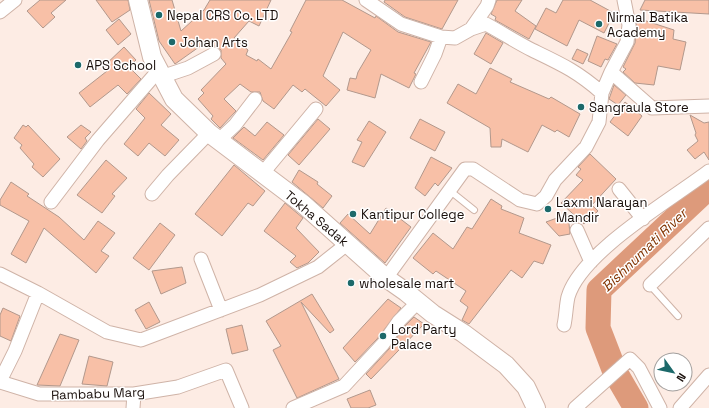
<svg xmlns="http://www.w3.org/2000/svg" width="709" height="408" font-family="'Space Grotesk',sans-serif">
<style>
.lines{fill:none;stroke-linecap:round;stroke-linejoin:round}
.river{stroke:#dd9a7b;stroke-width:25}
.building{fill:#f8c0a7;stroke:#b2988c}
.service-casing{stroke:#cfb3a7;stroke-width:8}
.minor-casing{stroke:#cfb3a7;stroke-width:15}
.secondary-casing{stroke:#cfb3a7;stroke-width:20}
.service{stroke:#fff;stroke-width:6}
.minor{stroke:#fff;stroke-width:13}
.secondary{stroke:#fff;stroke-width:18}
.poi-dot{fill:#1c696a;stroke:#fff;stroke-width:1.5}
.labels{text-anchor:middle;stroke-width:3;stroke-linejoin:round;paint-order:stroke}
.poi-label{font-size:13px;fill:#180e0a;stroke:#fff;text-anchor:start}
.street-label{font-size:13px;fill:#180e0a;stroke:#fff}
.water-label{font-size:14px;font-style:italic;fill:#813300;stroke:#fff}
</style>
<rect width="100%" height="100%" fill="#fdece4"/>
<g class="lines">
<path class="river" d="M636 408 615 372 598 328 599 290 709 187"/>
</g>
<path class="building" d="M40 0H66L51 13 55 17 43 28 27 11Z
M96 0H128L130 10 112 22Z
M149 0H172L181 31 204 10 210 0H271L259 26 249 21 234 38 248 50 246 55 257 61 258 59 271 69 292 32 290 31 306 0H342L375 18 376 16 398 32 431 42 414 73 416 74 409 88 381 74 375 98 347 90 350 78 356 79 358 72 371 50 343 32 323 76 340 90 326 106 305 89 302 92 293 85 274 109 263 101 260 92H251L240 84 224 99 236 111 220 128 211 119 213 116 198 99 204 93 201 90 226 64 221 58V50L215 46 210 47 206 42 175 64 159 41Z
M385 0H458L442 29 405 17 384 2Z
M497 0H522L515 11 536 26 529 39 495 20 496 17 491 14Z
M563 0H590L614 13 604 33 579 20 567 46 535 29 546 8 556 13Z
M645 0H709V14L640 10Z
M637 18 674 30 673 39 686 42 680 70 658 66 654 85 635 83 623 72 626 69 623 67 635 43Z
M119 19 131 34 118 45 106 30Z
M486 33 503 43 491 64 474 54Z
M597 36 617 44 608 60 605 59 601 67 588 61Z
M124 47 136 60 129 67 141 79 127 94 118 85 90 107 79 93 107 71 103 67Z
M577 49 588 54 583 64 572 59Z
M490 68 512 79 510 82 549 99 551 97 580 114 569 137 557 130 555 132 542 125 528 152 502 139 501 147H491L490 128 447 103 458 84 476 94Z
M614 85 626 95 618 105 609 99Z
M149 93 171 114 161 125 179 140 165 156 149 143 138 156 124 144 145 118 136 109Z
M625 102 642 116 628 136 610 122Z
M690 115 704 123 709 122V160L704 152 695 159 687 150 698 141 695 135 696 133Z
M318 119 330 129 299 165 288 155Z
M420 119 445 132 435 151 410 138Z
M369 121 386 132 364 167 352 162 362 142 357 140Z
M267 122 284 135 263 160 233 138 244 127 255 136Z
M23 125 26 127 28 125 60 159 43 177 32 167 34 164 20 148 22 145 14 138Z
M81 125 91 132 85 138 87 141 81 149 67 137Z
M590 154 616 179 592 205 598 211 584 224 561 203 583 180 576 175 581 169 578 167Z
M431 157 452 168 438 186 435 183 425 196 415 188Z
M106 160 127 178 112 194 115 196 102 213 77 195Z
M234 165 265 191 253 206 248 203 222 236 195 214Z
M299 170 318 182 317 184 332 196 323 208 292 182Z
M11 182 29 194 27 196 59 217 84 240 98 221 115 233 101 251 109 256 96 273 44 228 26 263 11 254 29 221 0 205V200Z
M491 199 502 206 501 209 524 218 519 233 551 245 543 264 534 261 522 278 511 270 469 324 462 320 468 307 460 301 466 291 436 271 433 274 413 258 433 233 453 249 467 227 472 229Z
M285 203 303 218 296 228 319 252 308 263 297 268 290 262 296 256 264 231Z
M386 208 411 227 385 263 340 223 348 214 370 234Z
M568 214 570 234 559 236 546 222Z
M160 223 175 235 149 270 133 258Z
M182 267 186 283 161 294 152 271Z
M312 294 334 330 330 333 301 302 339 379 297 398 273 350 281 346 266 321Z
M388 299 401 308 377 339 355 362 343 348Z
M149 302 160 322 146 329 135 310Z
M3 308 20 316 11 341 0 336V315Z
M414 317 424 324 371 379 366 374 389 349 405 326Z
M242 325 248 350 232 354 226 329Z
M60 334 79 340 60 386 37 385Z
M89 356 113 362 107 386 82 384Z
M370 390 376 405 368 408H351L347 399Z"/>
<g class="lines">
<g class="service-casing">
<path id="service" d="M449 190 474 210
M650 285 678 316"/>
</g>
<g class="minor-casing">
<path id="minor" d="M366 0 401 24 441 37 455 38 471 29 486 24C501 32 516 42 532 50 561 64 577 71 602 93L611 72 652 108 709 106
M0 12 15 0
M471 29 487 6 489 0
M611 72 627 42 629 25 624 0
M161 77 188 68 214 54
M421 82 435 54 441 37
M219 140 235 125 255 99
M262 174 316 109
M619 189 643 219
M152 194 168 175 209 133
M51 202 98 140 158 71
M577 230 591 262
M201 259 221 310
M0 274 38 293 107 332 141 340 260 295 318 267 347 244
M386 278 465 169H473L520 200 537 204 546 196 555 180 586 147 599 122 602 93
M650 285 709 228
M564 325C566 316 566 306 568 297 581 252 671 200 709 171
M0 381 15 351 38 293
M0 382 39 394H134L178 387 226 370 242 408
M133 408 134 394
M293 408 344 386 383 344 399 321 418 302
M575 408 630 359 639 368 660 408
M680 408 709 375"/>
</g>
<g class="secondary-casing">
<path id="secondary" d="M138 0 152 57 174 99 209 133 303 204 386 278 406 292 433 314 463 333 506 365 526 387 536 408"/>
</g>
<use href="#service" class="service"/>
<use href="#minor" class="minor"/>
<use href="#secondary" class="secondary"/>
</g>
<g class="poi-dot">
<circle cx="159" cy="15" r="4"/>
<circle cx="599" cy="24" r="4"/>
<circle cx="172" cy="42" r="4"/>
<circle cx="78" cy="65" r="4"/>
<circle cx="581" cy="107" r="4"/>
<circle cx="548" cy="209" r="4"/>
<circle cx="353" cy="214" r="4"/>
<circle cx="351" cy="283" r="4"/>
<circle cx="383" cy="336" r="4"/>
</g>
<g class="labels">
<g class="poi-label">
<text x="167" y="20">Nepal CRS Co. LTD</text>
<text x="607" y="22">Nirmal Batika<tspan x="607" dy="15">Academy</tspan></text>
<text x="180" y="47">Johan Arts</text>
<text x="86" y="70">APS School</text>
<text x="589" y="112">Sangraula Store</text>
<text x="556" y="207">Laxmi Narayan<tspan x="556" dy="15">Mandir</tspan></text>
<text x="361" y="219">Kantipur College</text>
<text x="359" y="288">wholesale mart</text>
<text x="391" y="334">Lord Party<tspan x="391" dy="15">Palace</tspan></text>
</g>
<g class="street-label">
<text transform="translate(317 218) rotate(40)" y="5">Tokha Sadak</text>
<text transform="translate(98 393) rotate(-2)" y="5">Rambabu Marg</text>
</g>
<g class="water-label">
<text transform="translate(644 250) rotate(-44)" y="5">Bishnumati River</text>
</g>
</g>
<g transform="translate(673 372) rotate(123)"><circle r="19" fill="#ffffff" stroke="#a39f9d"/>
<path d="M0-3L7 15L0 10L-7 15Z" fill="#1c696a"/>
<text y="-6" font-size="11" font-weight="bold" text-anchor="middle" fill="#180e0a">N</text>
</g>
</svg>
